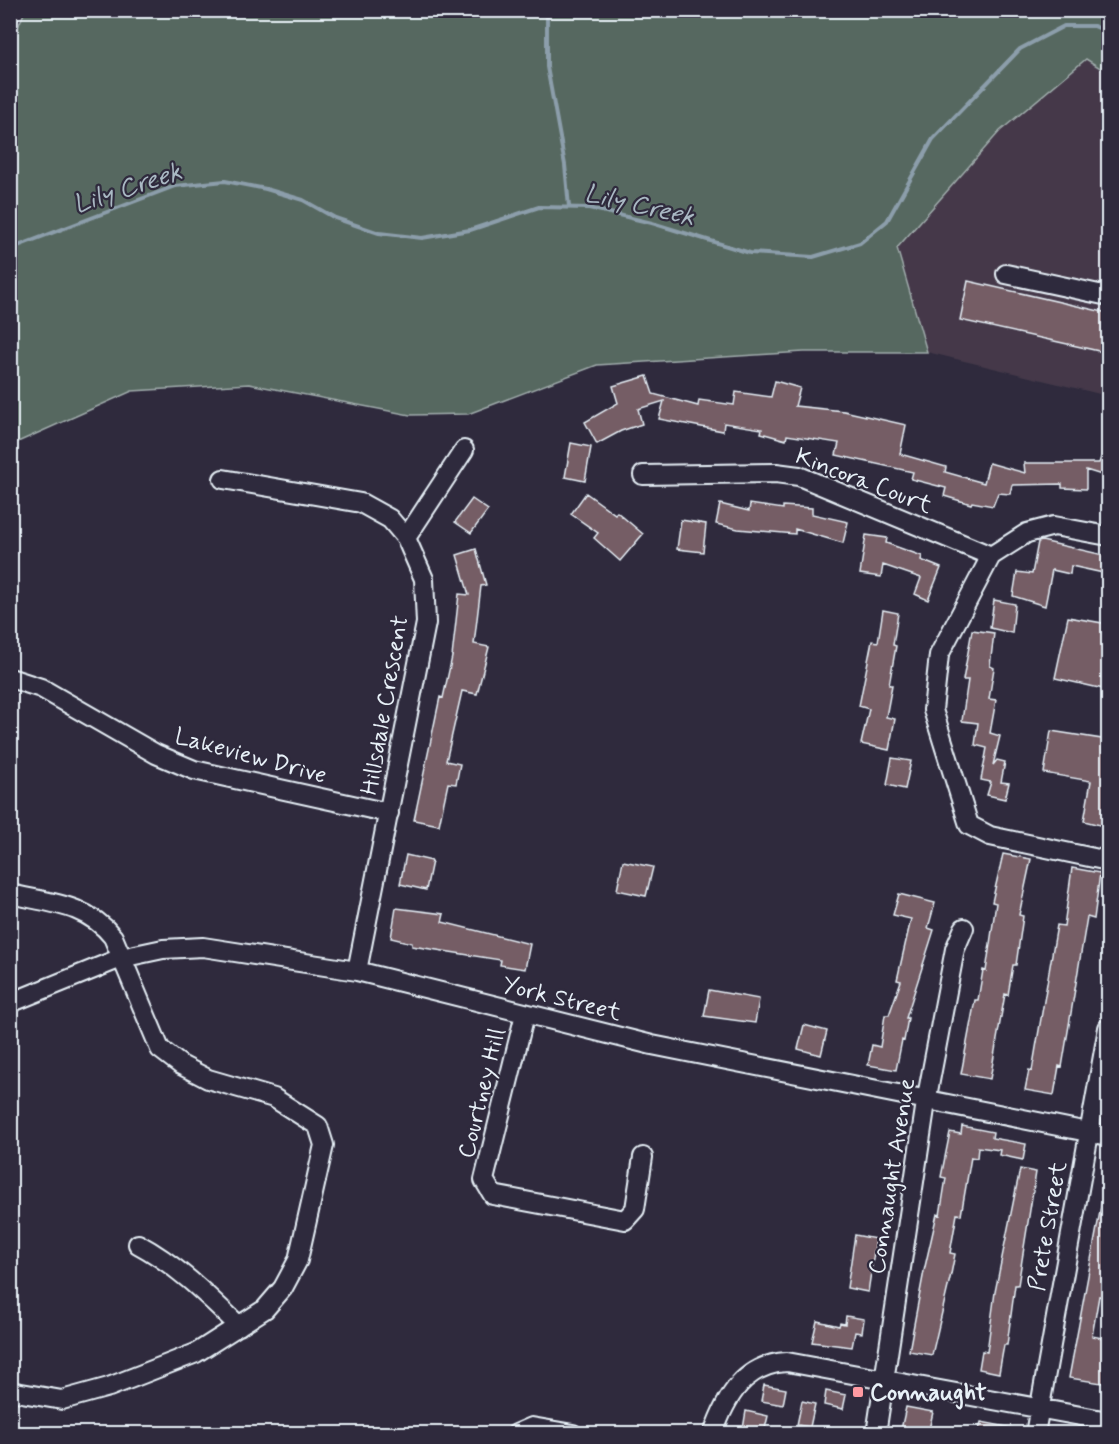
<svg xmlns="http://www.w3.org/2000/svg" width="1119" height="1444" font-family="Mynerve,sans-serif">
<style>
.built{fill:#443949}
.green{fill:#576860;stroke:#a0acac;stroke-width:1.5}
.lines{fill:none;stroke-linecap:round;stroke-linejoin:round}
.stream{stroke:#8c9eab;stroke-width:4}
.building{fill:#755d65;stroke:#e8f1f8;stroke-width:1.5}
.minor-casing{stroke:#e8f1f8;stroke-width:22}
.minor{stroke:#2f2a3d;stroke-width:18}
.poi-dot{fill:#ff9aa2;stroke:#2f2a3d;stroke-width:2}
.labels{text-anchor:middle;stroke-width:4.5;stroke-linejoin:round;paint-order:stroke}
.street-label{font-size:24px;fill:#e8f1f8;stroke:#2f2a3d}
.poi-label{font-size:24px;font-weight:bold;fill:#e8f1f8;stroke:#2f2a3d;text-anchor:start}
.water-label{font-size:26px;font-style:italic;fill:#aab9c4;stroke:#2f2a3d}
</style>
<rect width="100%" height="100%" fill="#2f2a3d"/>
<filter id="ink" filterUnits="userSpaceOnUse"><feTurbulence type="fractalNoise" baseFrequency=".0167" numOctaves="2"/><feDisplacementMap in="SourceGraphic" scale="12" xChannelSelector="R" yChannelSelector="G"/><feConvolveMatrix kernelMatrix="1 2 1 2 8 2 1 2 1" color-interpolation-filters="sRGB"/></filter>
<g filter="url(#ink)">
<path class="built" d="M1086 59 1108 73V396L927 352 897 248 1000 131Z
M1108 1064V1136L1095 1133Z"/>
<path class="green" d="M25 11H1108V73L1086 59 1000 131 897 248 927 352H804L597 365 468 414 410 415 249 384 132 391 11 445 10 45Z"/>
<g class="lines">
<path class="stream" d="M547 10V67L565 165 569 207
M10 249 175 186 225 181 266 189 303 200 335 218 379 233 422 238 470 230 539 207 589 208 652 223 750 253 813 257 860 243 887 221 933 139 1020 49 1064 26H1094L1108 32"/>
</g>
<path class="building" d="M968 281 1108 313V353L960 320Z
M647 376 653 394 698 406 699 400 734 405 736 392 771 397 775 381 800 388 795 406 844 411 906 425 900 454 946 467 945 472 984 483 989 463 1025 473 1024 463H1099L1108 440V477L1086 470V489L1062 488V484L1012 485 1010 494 998 493 993 506 972 502 971 504 944 496 946 488 911 479 913 472 836 455 839 443 787 435 786 440 761 433 762 429 724 423 723 431 659 419 664 401 638 409 642 424 621 431 597 444 585 422 618 403 613 386Z
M571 443 591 447 585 481 565 477Z
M586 493 615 514 617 512 643 534 620 561 594 538 598 533 571 514Z
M472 499 488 510 471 533 455 522Z
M720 504 749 511 750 504 783 509V506L812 508V514L848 522 843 543 795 529V534L738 529 716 524Z
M681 520 706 524 703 552 677 549Z
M866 535 887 538 886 543 922 556 921 560 941 568 928 600 915 594 921 578 883 565 881 577 860 574Z
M1042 541 1108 556V574L1071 566 1070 574 1052 570 1045 606 1013 596 1017 572 1032 574 1038 542Z
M476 549 486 585 481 586 474 644 489 647 477 694 462 691 446 761 460 764 456 784 448 783 439 825 414 820 440 697 443 698 452 657 459 594 469 595 457 555Z
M994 600 1015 604 1012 633 990 628Z
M883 610 898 613 893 645 896 646 889 685H892L886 717 895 719 889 750 861 744 869 709 859 706 872 641 878 642Z
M1068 617 1108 624V690L1055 678Z
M972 630 994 633 990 666 994 668 989 699 996 700 990 733 1000 736 993 765 997 760 1005 762 1001 782 1009 783 1005 799 987 795 991 782 981 780 987 748 975 745 978 723 962 721 968 680H963Z
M1051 731 1108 740V782L1104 826 1084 821 1091 781 1044 773Z
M892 758 911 761 905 789 887 785Z
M1003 854 1031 859 1019 915 1023 916 1016 965H1013L1008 995 1005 994 990 1079 961 1074 975 1000H978L983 970 986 971 996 903 992 902Z
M406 855 432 861 426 890 400 884Z
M623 861 653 867 646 896 617 890Z
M1072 868 1100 873 1094 919 1087 917 1062 1067 1059 1066 1054 1095 1025 1090 1029 1070 1032 1071 1057 925 1064 926Z
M899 894 935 903 928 928 934 930 906 1018H908L904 1041 902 1040 896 1070 868 1065 872 1045 880 1047 885 1015H889L901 981 897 980 911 919 893 915Z
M396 908 444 914 442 922 530 944 525 969 500 965 501 960 412 946V943L391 938Z
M709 990 759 999 755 1023 704 1016Z
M804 1025 827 1031 821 1055 798 1049Z
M962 1126 993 1132 992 1138 1026 1144 1023 1160 999 1155 1000 1150 978 1147 977 1158 971 1157 961 1215 957 1214 950 1253 955 1254 951 1274 932 1355 909 1351 924 1271 937 1214 940 1215 946 1178 941 1177 950 1132 961 1134Z
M1020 1169 1036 1172 1018 1285H1015L1007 1345H1004L999 1373 979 1369 982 1351 987 1352 995 1292Z
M1104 1190H1108V1298L1099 1296 1092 1336 1108 1339V1384L1069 1378Z
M855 1235 876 1239 868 1292 847 1288Z
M846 1316 864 1319 862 1333 855 1332 852 1347 812 1342 817 1321 839 1326 840 1323 845 1324Z
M764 1385 786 1389 783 1405 761 1401Z
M826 1391 846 1395 843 1409 824 1405Z
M802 1401 815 1404 810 1427 797 1425Z
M906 1407 933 1412 928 1434H900Z
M746 1411 768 1416 764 1433 743 1429Z
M981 1422 1013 1428 1012 1434H978Z"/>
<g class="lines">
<g class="minor-casing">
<path id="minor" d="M1006 274 1108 296
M643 475 776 473 799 476 991 556
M223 479 361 503 390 519 406 538 424 579 426 623 357 971
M1108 536 1054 526 1027 533 991 556 939 655 933 710 969 825 990 836 1108 861
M406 538 464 450
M10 678 41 688 156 754 194 770 389 813
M10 894C50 903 87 904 113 937L160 1049 181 1065 208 1079 274 1098 318 1126 324 1145 298 1260 283 1288 265 1309 196 1353 109 1387 62 1400 10 1391
M10 1003 121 958 163 949 203 947 357 971 652 1045 1108 1136
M525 1014 484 1180 493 1195 625 1220 635 1209 643 1157
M138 1244C177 1265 208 1296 239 1326
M516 1434 532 1427 573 1434
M713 1434C726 1396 745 1364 787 1362L1108 1421
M876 1434 926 1102 955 949 964 928
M1035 1434 1108 1028"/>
</g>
<use href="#minor" class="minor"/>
</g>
</g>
<rect class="poi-dot" x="852" y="1386" width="12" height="12" rx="3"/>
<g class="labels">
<g class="street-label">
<text transform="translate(864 480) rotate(21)" y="8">Kincora Court</text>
<text transform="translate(384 705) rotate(-80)" y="8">Hillsdale Crescent</text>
<text transform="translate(251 755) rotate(15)" y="8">Lakeview Drive</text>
<text transform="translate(562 998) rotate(14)" y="8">York Street</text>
<text transform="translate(481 1093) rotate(-76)" y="8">Courtney Hill</text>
<text transform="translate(891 1176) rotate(-81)" y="8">Connaught Avenue</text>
<text transform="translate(1047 1226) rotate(-80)" y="8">Prete Street</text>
</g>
<g class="poi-label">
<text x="870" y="1400">Connaught</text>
</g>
<g class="water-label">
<text transform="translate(127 187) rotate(-18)" y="9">Lily Creek</text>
<text transform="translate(640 204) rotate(13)" y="9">Lily Creek</text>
</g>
</g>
<rect width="1119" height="1444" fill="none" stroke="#2f2a3d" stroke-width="36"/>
<rect x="18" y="18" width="1083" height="1408" fill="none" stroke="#e8f1f8" stroke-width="2" filter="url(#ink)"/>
</svg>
